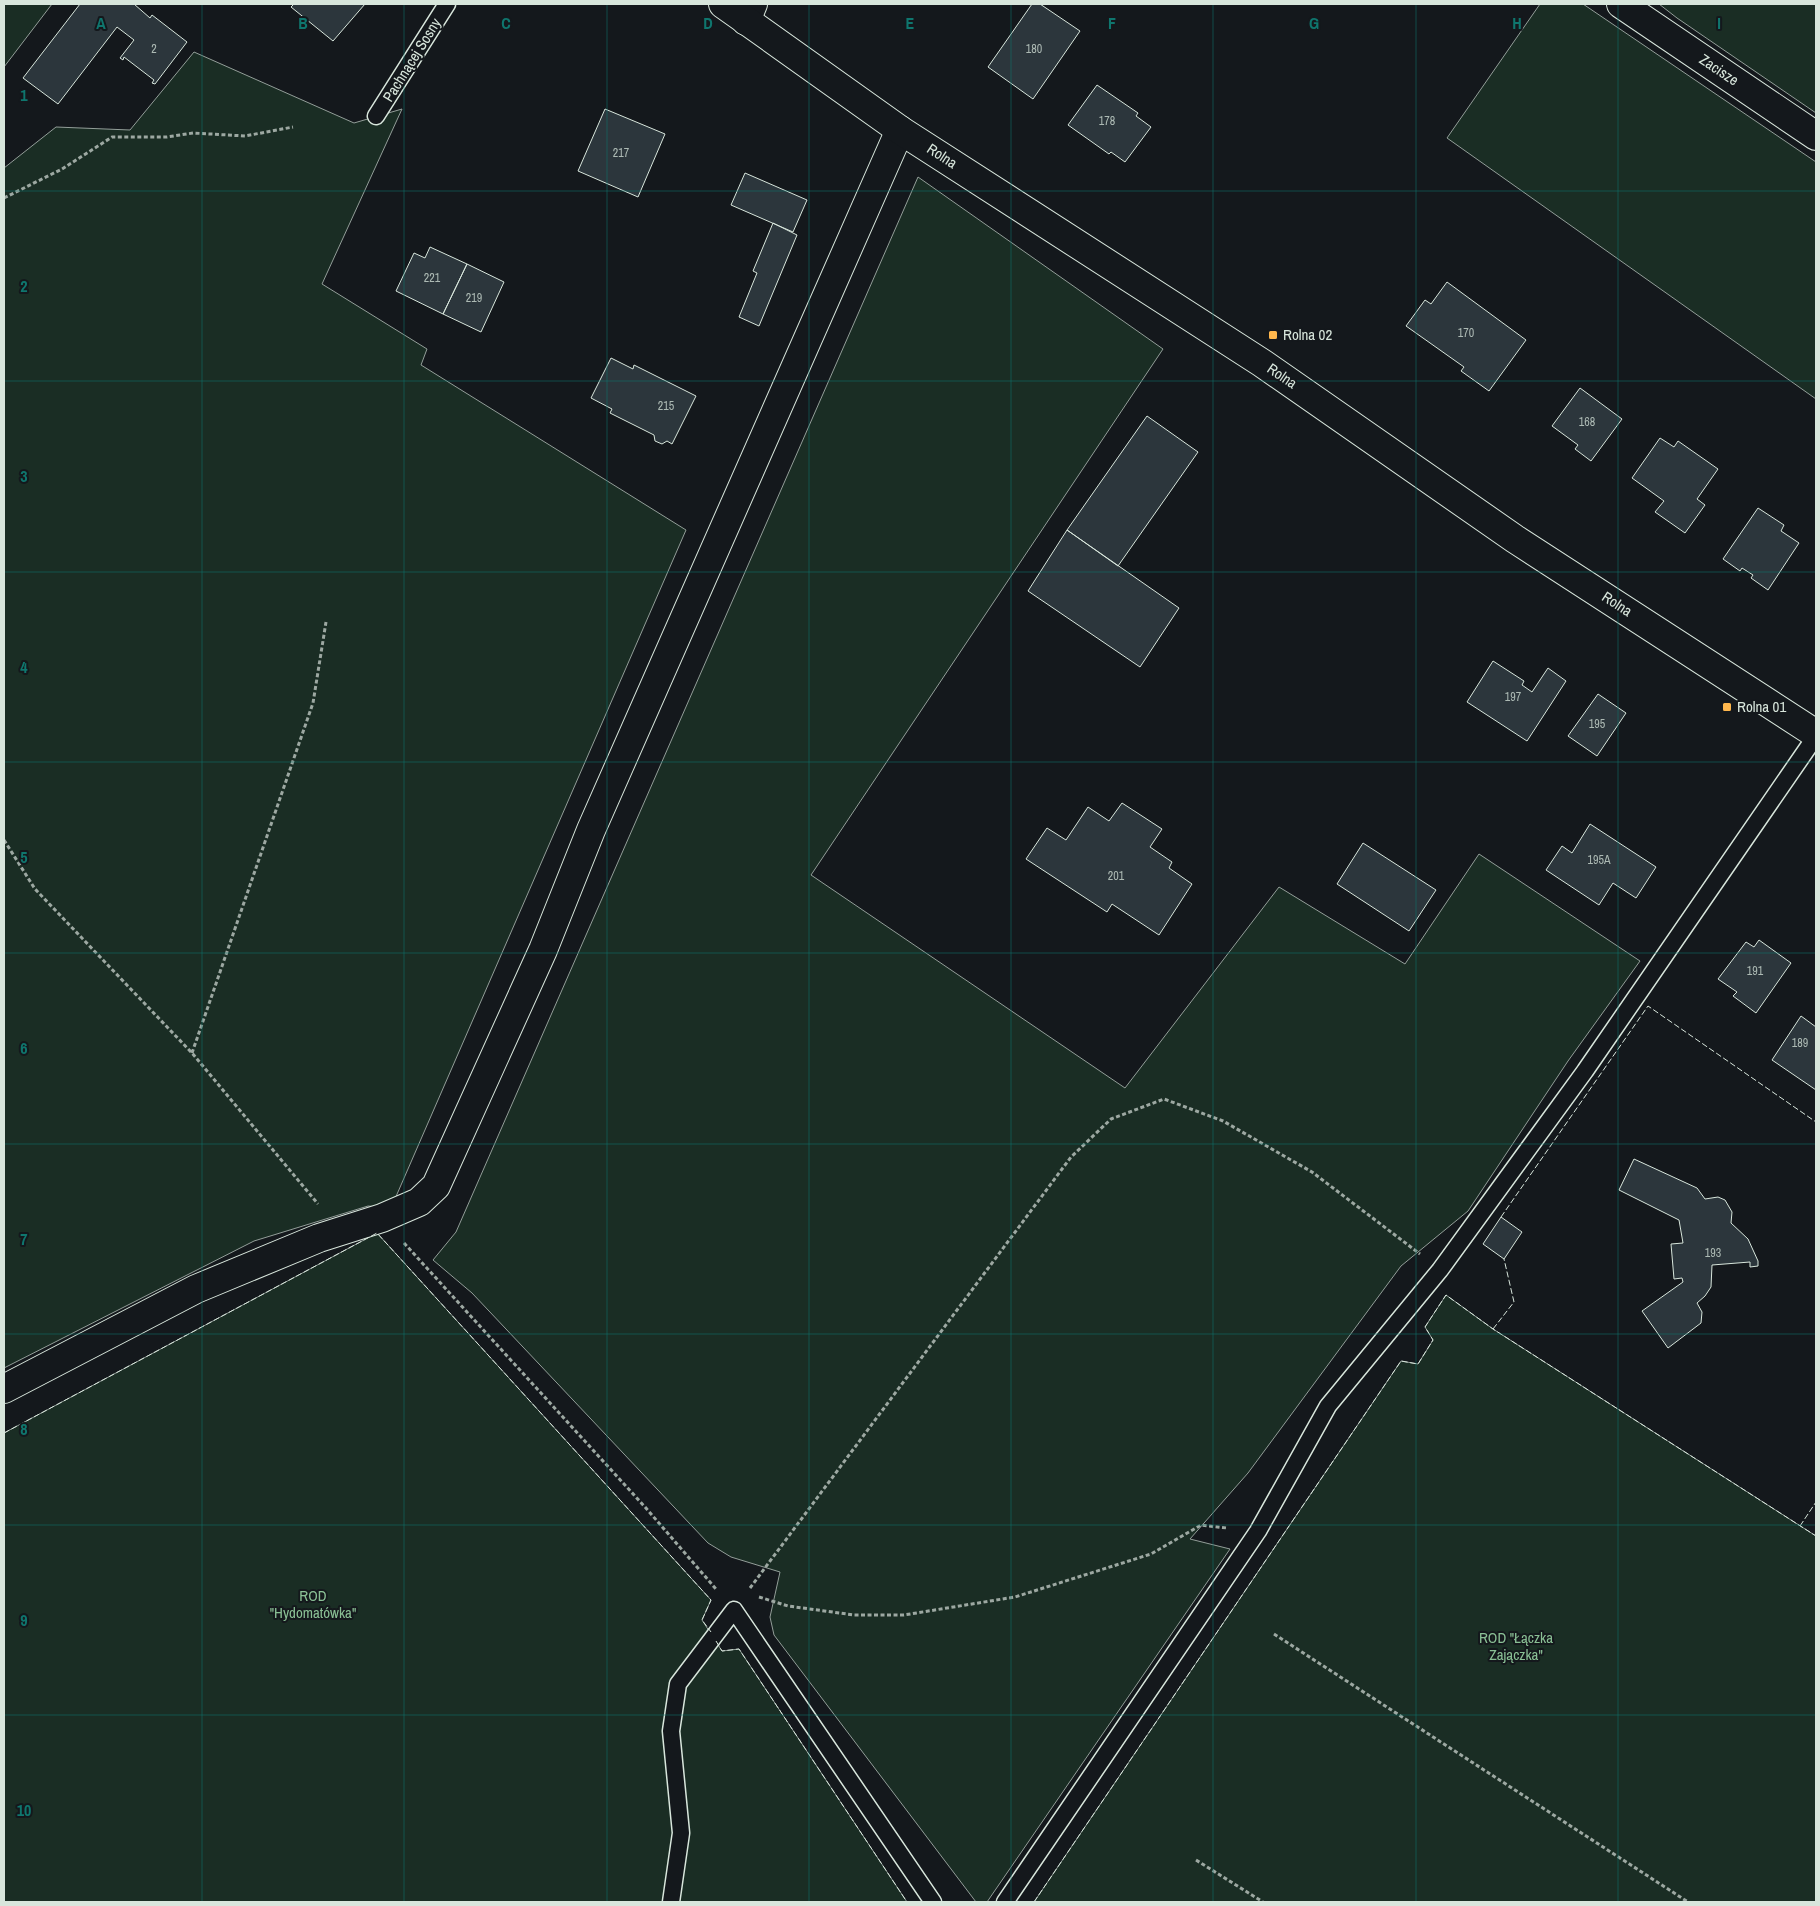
<svg xmlns="http://www.w3.org/2000/svg" width="1820" height="1906" font-family="'Archivo Narrow',sans-serif">
<style>
.green{fill:#1a2d24;stroke:#939e99}
.building{fill:#2c363c;stroke:#d8e6dc}
.lines{fill:none;stroke-linecap:round;stroke-linejoin:round}
.lane-casing{stroke:#d8e6dc;stroke-width:19}
.street-casing{stroke:#d8e6dc;stroke-width:30}
.secondary-casing{stroke:#d8e6dc;stroke-width:30}
.path{stroke:#9da8a2;stroke-width:3;stroke-dasharray:4 2.5;stroke-linecap:butt}
.lane{stroke:#14181c;stroke-width:16}
.street{stroke:#14181c;stroke-width:28}
.secondary{stroke:#14181c;stroke-width:28}
.fence{stroke:#d8e6dc;stroke-width:1;stroke-dasharray:6 2.5;stroke-linecap:butt}
.grid{fill:none;stroke:#0f766e;stroke-width:1;stroke-opacity:0.55}
.poi-dot{fill:#ffb74d;stroke:#14181c;stroke-width:2}
.labels{text-anchor:middle;stroke-width:4;stroke-linejoin:round;paint-order:stroke}
.number-label{font-size:12px;fill:#adbab4}
.street-label{font-size:15px;fill:#d8e6dc;stroke:#14181c}
.poi-label{font-size:15px;fill:#d8e6dc;stroke:#14181c;text-anchor:start}
.park-label{font-size:15px;fill:#8ac095;stroke:#14181c}
.grid-label{font-size:16px;text-anchor:middle;font-weight:bold;fill:#0f766e;stroke:#14181c;stroke-width:4;stroke-linejoin:round;paint-order:stroke}
</style>
<rect width="100%" height="100%" fill="#14181c"/>
<path class="green" d="M4 4H52L4 67Z
M1540 4H1583L1816 162V399L1447 138Z
M1659 4H1816V113L1677 18Z
M194 52 354 123 402 109 322 284 427 349 421 365 686 530 391 1208 368 1206 254 1241 4 1368V168L56 127 130 130Z
M918 177 1163 349 811 875 1125 1088 1279 887 1405 964 1479 854 1640 961 1568 1061 1468 1211 1401 1266 1248 1473 1190 1539 1230 1549 987 1902H976L774 1635 770 1617 780 1572 731 1557 708 1543 472 1293 433 1260 456 1232Z
M377 1233 711 1600 702 1620 722 1651 739 1649 907 1902H4V1433Z
M1446 1295 1493 1329 1816 1536V1902H1034L1401 1361 1418 1364 1433 1340 1425 1327Z"/>
<path class="building" d="M80 4H134L150 18 152 15 187 42 155 84 152 83 154 80 124 57 123 60 120 58 134 40 117 27 58 104 23 78Z
M294 4H365L333 41 291 7Z
M1032 4H1040L1080 31 1033 99 988 67Z
M1097 85 1138 113 1136 116 1151 127 1125 162 1111 152 1109 154 1068 125Z
M605 109 665 134 638 197 578 171Z
M745 173 807 200 793 232 731 205Z
M773 223 797 235 759 326 739 317 757 273 753 271Z
M430 247 467 264 443 314 396 291 414 253 425 258Z
M467 264 504 282 481 332 443 314Z
M1447 282 1526 340 1489 391 1461 371 1464 367 1406 326 1425 300 1431 304Z
M611 358 633 369 634 365 696 396 672 444 667 441 662 444 655 441 654 435 610 413 612 409 591 398Z
M1580 388 1622 419 1591 461 1575 449 1578 445 1552 426Z
M1147 416 1198 452 1118 566 1067 530Z
M1660 438 1674 447 1678 441 1718 469 1697 499 1705 505 1685 533 1655 512 1664 501 1632 478Z
M1758 508 1784 525 1781 531 1799 543 1768 590 1751 578 1753 575 1742 568 1740 571 1723 559Z
M1067 530 1179 608 1140 667 1028 591Z
M1493 661 1524 681 1522 685 1532 692 1548 668 1566 681 1527 741 1467 702Z
M1598 694 1626 713 1597 756 1568 736Z
M1122 803 1162 829 1150 847 1172 862 1169 868 1192 884 1159 935 1112 904 1107 912 1026 859 1047 828 1066 840 1088 807 1109 821Z
M1590 824 1656 867 1636 898 1613 883 1599 905 1546 870 1562 846 1572 853Z
M1363 843 1436 890 1409 931 1337 884Z
M1759 940 1791 963 1756 1013 1733 996 1737 992 1718 979 1746 942 1754 947Z
M1801 1016 1816 1027V1090L1772 1060Z
M1634 1159 1697 1188 1705 1199 1718 1197 1725 1200 1732 1212 1731 1223 1748 1239 1758 1261V1266L1750 1267V1262L1712 1265 1711 1287 1705 1296 1697 1303 1702 1312 1701 1323 1668 1348 1642 1311 1683 1282 1682 1278 1674 1279 1671 1244 1683 1243 1679 1220 1619 1190Z
M1501 1217 1522 1232 1504 1259 1483 1244Z"/>
<g class="lines">
<g class="lane-casing">
<path id="lane" d="M376 116 447 4
M671 1902 681 1833 671 1731 678 1684 734 1610 933 1902
M1005 1902 1258 1531 1328 1406 1440 1270 1585 1071 1816 736"/>
</g>
<g class="street-casing">
<path id="street" d="M1621 4 1816 136
M746 21 753 4
M4 1389 196 1289 319 1238 382 1218 419 1202 436 1186 543 950 591 830 900 130"/>
</g>
<g class="secondary-casing">
<path id="secondary" d="M723 4 900 130 1262 363 1515 539 1816 734"/>
</g>
<path class="path" d="M4 198 62 169 112 137H167L193 133 245 136 293 127
M4 840 35 889 192 1053 318 1204
M192 1053 313 703 326 622
M404 1243 645 1507 716 1589
M750 1588 1071 1157 1111 1119 1164 1099 1223 1121 1312 1172 1420 1254
M759 1597 788 1606 854 1615H904L1015 1597 1151 1554 1201 1525 1227 1528
M1274 1634 1688 1902
M1196 1860 1263 1902"/>
<use href="#lane" class="lane"/>
<use href="#street" class="street"/>
<use href="#secondary" class="secondary"/>
<path class="fence" d="M1501 1217 1648 1006 1816 1122
M1493 1329 1514 1302 1504 1259
M4 1433 377 1233 711 1600 702 1620 711 1632
M1800 1526 1816 1502
M716 1641 722 1651 739 1649 907 1902
M1034 1902 1401 1361 1418 1364 1433 1340 1425 1327 1446 1295 1493 1329 1816 1536"/>
</g>
<path class="grid" d="M202 4V1902M404 4V1902M607 4V1902M809 4V1902M1011 4V1902M1213 4V1902M1416 4V1902M1618 4V1902M4 191H1816M4 381H1816M4 572H1816M4 762H1816M4 953H1816M4 1144H1816M4 1334H1816M4 1525H1816M4 1715H1816"/>
<g class="poi-dot">
<rect x="1268" y="330" width="10" height="10" rx="2.5"/>
<rect x="1722" y="702" width="10" height="10" rx="2.5"/>
</g>
<g class="labels">
<g class="number-label">
<text x="154" y="53">2</text>
<text x="1034" y="53">180</text>
<text x="1107" y="125">178</text>
<text x="621" y="157">217</text>
<text x="432" y="282">221</text>
<text x="474" y="302">219</text>
<text x="1466" y="337">170</text>
<text x="666" y="410">215</text>
<text x="1587" y="426">168</text>
<text x="1513" y="701">197</text>
<text x="1597" y="728">195</text>
<text x="1599" y="864">195A</text>
<text x="1116" y="880">201</text>
<text x="1755" y="975">191</text>
<text x="1800" y="1047">189</text>
<text x="1713" y="1257">193</text>
</g>
<g class="street-label">
<text transform="translate(412 60) rotate(-58)" y="5">Pachnącej Sosny</text>
<text transform="translate(1719 70) rotate(34)" y="5">Zacisze</text>
<text transform="translate(942 156) rotate(33)" y="5">Rolna</text>
<text transform="translate(1282 376) rotate(34)" y="5">Rolna</text>
<text transform="translate(1617 604) rotate(33)" y="5">Rolna</text>
</g>
<g class="poi-label">
<text x="1283" y="340">Rolna 02</text>
<text x="1737" y="712">Rolna 01</text>
</g>
<g class="park-label">
<text x="313" y="1601">ROD<tspan x="313" dy="17">"Hydomatówka"</tspan></text>
<text x="1516" y="1643">ROD "Łączka<tspan x="1516" dy="17">Zajączka"</tspan></text>
</g>
</g>
<g class="grid-label">
<text x="101" y="29">A</text>
<text x="303" y="29">B</text>
<text x="506" y="29">C</text>
<text x="708" y="29">D</text>
<text x="910" y="29">E</text>
<text x="1112" y="29">F</text>
<text x="1314" y="29">G</text>
<text x="1517" y="29">H</text>
<text x="1719" y="29">I</text>
<text x="24" y="101">1</text>
<text x="24" y="292">2</text>
<text x="24" y="482">3</text>
<text x="24" y="673">4</text>
<text x="24" y="863">5</text>
<text x="24" y="1054">6</text>
<text x="24" y="1245">7</text>
<text x="24" y="1435">8</text>
<text x="24" y="1626">9</text>
<text x="24" y="1816">10</text>
</g>
<rect width="1820" height="1906" fill="none" stroke="#d8e6dc" stroke-width="10"/>
</svg>
